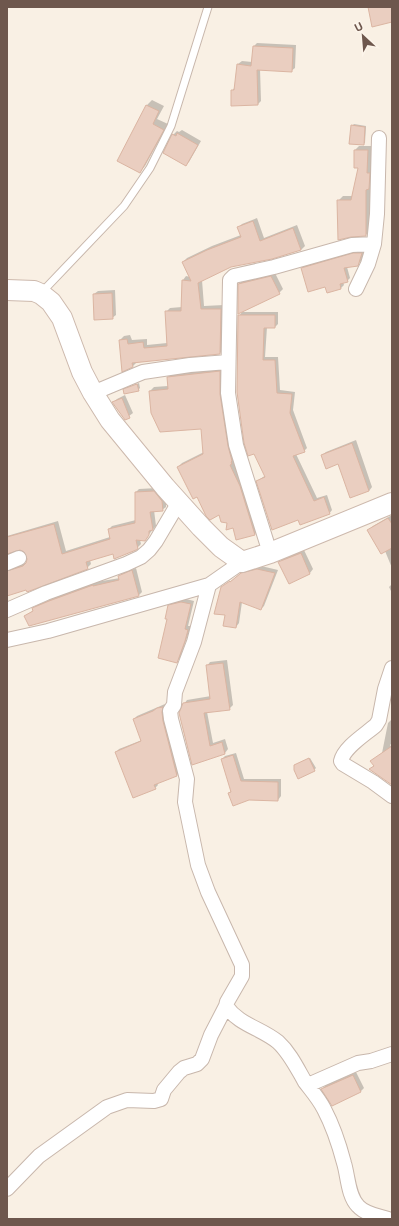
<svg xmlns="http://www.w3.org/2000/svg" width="399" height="1226" font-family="'Public Sans',sans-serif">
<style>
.shadow{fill:#0003}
.building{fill:#eacec0;stroke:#dbb5a2}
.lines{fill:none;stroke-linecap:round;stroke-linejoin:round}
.lane-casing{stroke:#c8b7ac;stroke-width:9}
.street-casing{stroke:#c8b7ac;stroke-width:16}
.secondary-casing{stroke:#cdb9ad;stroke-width:22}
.lane{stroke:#fff;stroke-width:7}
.street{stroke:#fff;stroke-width:14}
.secondary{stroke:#fff;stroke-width:20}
</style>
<rect width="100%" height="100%" fill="#f9f0e4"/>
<path class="shadow" d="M257 43 296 45 295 68 291 71 260 69 261 101 258 104 232 105V91L235 87 238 64 242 61 252 62 254 46Z
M152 100 164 106 157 119 168 124 145 166 140 172 118 161 147 105Z
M354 124 366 126 365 143 363 144 352 126Z
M182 130 201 141 189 162 185 165 173 135 177 131 179 132Z
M359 146H372V169L373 184 370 187V230L366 235 338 201 343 196H353L359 167 355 150Z
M257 218 264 238 297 225 305 246 301 250 272 258 231 266 202 280 204 306 224 305V349L220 353 137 362 133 366 120 340 124 336 130 335 132 340 147 339V345L167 343 166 312 170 308 182 307 183 280 186 276 190 277 183 262 187 258 212 246 241 235 238 228 242 224Z
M365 250 361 261 357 265 347 267 350 278 347 281 343 282 344 285 340 289 326 286 302 268 305 265 357 251Z
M275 273 283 289 279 293 239 284 243 280Z
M115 290 116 315 112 318 94 294 98 291Z
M242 312H278V324L275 327H267L265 357H278L280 390 295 392 293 410 307 448 304 451 296 454 317 498 327 495 332 510 329 514 257 481 266 475 239 316Z
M223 368 259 530 255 534 237 539 233 527 220 514 197 496 178 467 182 463 204 452 202 428 150 391 154 387 168 386V377L172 374Z
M139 383 140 388 138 390 126 388Z
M125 395 133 413 125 419 114 402 117 399Z
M356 440 372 487 369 491 338 463 322 455 326 452Z
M157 488 166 498V507L162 510H154L156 526 144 540H140L141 544 136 549 114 553 90 560 91 564 87 568 7 595V567L15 568 27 562 28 559 25 551 21 549 7 553V536L58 521 66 551 110 537 109 529 112 526 136 520V492L139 489Z
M392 515V568L385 551 369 530 373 526Z
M304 550 313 569 310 573 289 583 280 562 283 559Z
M261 566 278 570 264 606 261 609 242 602 239 623 236 627 226 614 222 588 245 570Z
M136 568 142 592 139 595 25 616 34 610 37 605 54 598 96 582 120 578 119 576 123 573Z
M392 584V593L389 587Z
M186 599 194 601 188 626H191L180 658 177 661 168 619 169 606 173 602Z
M227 660 233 705 229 709 207 712 213 743 225 739 228 749 225 753 193 764 184 704 187 700 211 696 207 666 210 662Z
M165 704 164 708 180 772 177 775 157 783 158 785 155 788 116 752 119 749 142 740 134 719 137 716Z
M391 720 392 743 390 745 392 748V784L370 769 375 765 372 761 382 753 388 723Z
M236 753 244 779H281V796L278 800 229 793 232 790 222 759 225 756Z
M310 758 316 768 314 770 297 764Z
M356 1072 364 1088 361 1091 333 1105 322 1089 326 1085Z"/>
<path class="building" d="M368 7H392V22L372 27Z
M253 46 293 48 292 72 257 70 258 105 231 106V90H234L237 64 251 66Z
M146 105 159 111 153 124 164 130 140 173 117 161Z
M351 125 365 127 364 145 349 144Z
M177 133 198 145 186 166 163 153 172 134 176 136Z
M354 150H368L367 173H370L369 189 366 190V236L351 237 338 240 337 200H351L358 168H354Z
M253 221 260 241 293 228 301 250 272 259 231 267 198 283 201 309H221L220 354 132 363 133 367 122 372 119 340 127 339 128 344 143 342 144 348 167 346 165 311H181L182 280 191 281 182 262 207 250 241 237 237 227Z
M353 253H362L358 266 344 268 348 282 340 284 341 289 327 293 325 287 308 292 301 268Z
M271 276 280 294 238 314V284Z
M112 293 113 319 94 320 93 294Z
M238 315H275V328H264L263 360H275L277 393 292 394 290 413 305 452 293 456 314 501 324 497 330 514 300 525 298 520 272 530 256 481 265 477 254 454 248 456 244 443 237 392Z
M220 371V394L228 446 232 461 231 462 232 464 230 465 240 486 255 535 236 540 233 528 226 530 227 523 221 522 219 515 210 520 206 516 197 497 193 499 177 467 203 454 201 429 160 432 151 413 149 391 168 389 167 377Z
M137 384 139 391 124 394 123 389Z
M122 398 130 418 125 420 112 402Z
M352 443 369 491 350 498 338 464 326 469 321 455Z
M154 491 162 501 163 511 150 512 153 530 149 531V535L145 541 136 540 138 549 136 550 114 559 113 554 86 562 88 569 27 592 26 590 7 596V571L23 566 26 563 27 559 24 552 20 550 7 554V537L54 524 62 554 110 539 108 529 135 523V492Z
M388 518 392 524V548L381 554 367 530Z
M301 553 310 574 289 584 278 562Z
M257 569 275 573 261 610 240 602 236 628 223 626 225 615 214 614 221 587 230 581V582L241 573Z
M132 570 139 596 29 626 24 616 33 611 32 608 49 601 93 585V586L119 580 118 576Z
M181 602 191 604 185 629 188 630 185 641 177 663 158 658 167 619H165L168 605Z
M223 663 230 710 204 713 210 746 222 742 225 754 192 765 179 713 183 703 210 699 206 665Z
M163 707 162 712 163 721 177 776 154 785 156 789 133 798 115 752 141 741 133 719 153 711 157 708Z
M392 746V785L369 769 374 766 370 761Z
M233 755 241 781 278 782V801L249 800 233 806 228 793 231 792 221 759Z
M309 758 315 771 298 779 294 770V765Z
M353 1075 361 1092 332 1106 321 1089Z"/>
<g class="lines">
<g class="lane-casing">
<path id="lane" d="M42 292 124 206 150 168 171 126 208 7"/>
</g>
<g class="street-casing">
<path id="street" d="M374 244 377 214 379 138
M93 393 143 372 190 365 228 362
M270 553 236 445 228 393 230 280 234 276 274 267 352 245 374 244 368 264 356 289
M242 562 209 585 194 642 175 692 174 705 170 711 171 719 187 779 185 802 198 865 208 892 242 965V976L227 1002 226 1006C239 1025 261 1028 278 1042 290 1053 297 1068 305 1082 312 1091 319 1099 324 1109 333 1126 339 1144 344 1163 348 1176 348 1196 358 1206 365 1214 378 1216 388 1219
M7 563 19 558
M7 610 46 593 126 564 141 557 149 550 156 541 179 502
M7 640 48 631 209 585
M392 668 385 689 379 720 376 725C366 734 344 747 341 761L343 764 373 782 392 796
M308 1085 358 1063 371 1061 392 1054
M7 1189 39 1156 107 1107 127 1100 154 1101 161 1099 164 1090 179 1072 184 1068 197 1064 202 1059 211 1035 226 1006"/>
</g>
<g class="secondary-casing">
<path id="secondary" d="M7 290 34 291 41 294 51 302 62 318 82 372 93 393 110 420 165 487 201 527 221 547 242 562 270 553 392 503"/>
</g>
<use href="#lane" class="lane"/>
<use href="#street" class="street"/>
<use href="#secondary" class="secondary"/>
</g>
<rect width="399" height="1226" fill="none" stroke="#6e574d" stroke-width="16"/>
<g transform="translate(363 36) rotate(334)" stroke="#fcf4ea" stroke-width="3" paint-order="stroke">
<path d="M0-3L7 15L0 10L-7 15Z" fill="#6e574d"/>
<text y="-6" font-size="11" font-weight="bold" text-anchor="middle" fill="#6e574d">U</text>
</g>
</svg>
